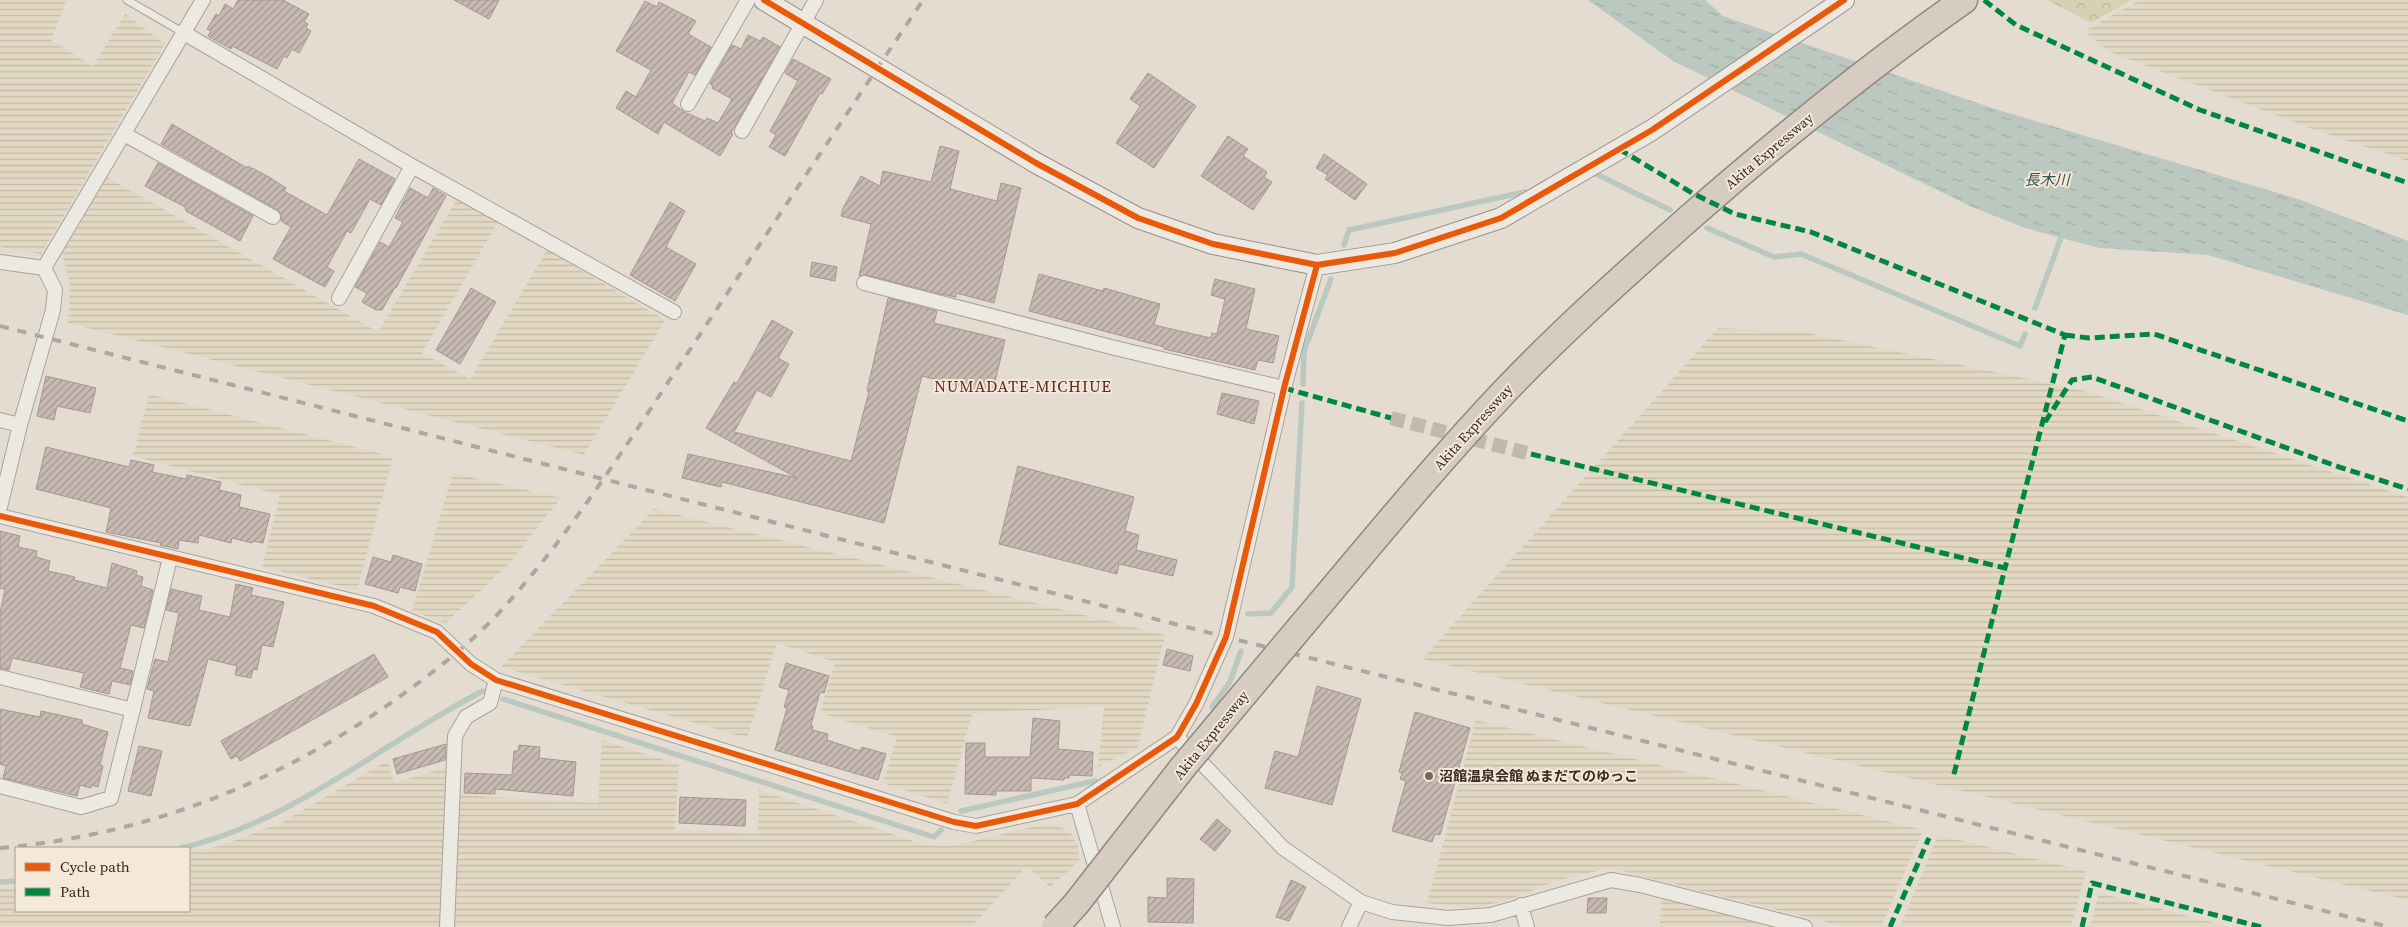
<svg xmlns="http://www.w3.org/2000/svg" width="2408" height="927" font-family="'Source Serif 4','Noto Sans JP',serif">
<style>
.farmland{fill:url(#farmland-rules)}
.forest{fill:url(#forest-crowns)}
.water{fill:url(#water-ripples)}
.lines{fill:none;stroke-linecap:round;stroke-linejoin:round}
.stream{stroke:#bbc8bf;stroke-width:5.5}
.building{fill:url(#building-hatch);stroke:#a49890}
.street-tunnel{stroke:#c2b8ae;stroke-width:14;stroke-dasharray:14 7;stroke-linecap:butt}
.lane-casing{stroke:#aaa299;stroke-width:9}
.street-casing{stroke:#aaa299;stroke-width:16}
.secondary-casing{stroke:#99918a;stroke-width:22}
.highway-casing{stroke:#8f8780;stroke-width:29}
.lane{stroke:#ece8e2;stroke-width:7}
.street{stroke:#ece8e2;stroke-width:14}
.secondary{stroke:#ece8e2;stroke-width:20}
.highway{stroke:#d7ccc2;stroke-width:26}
.rail{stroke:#ada7a1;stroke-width:4;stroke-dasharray:9 9;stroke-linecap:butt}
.highway-bridge-casing{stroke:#8f8780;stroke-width:29;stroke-linecap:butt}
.highway-bridge{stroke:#d7ccc2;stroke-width:26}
.quiet{stroke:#00873e;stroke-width:5;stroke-dasharray:10 5;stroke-linecap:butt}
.cycleway-casing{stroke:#f4e8d8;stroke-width:9}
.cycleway{stroke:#e8590c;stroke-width:6}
.poi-dot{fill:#74685f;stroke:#f4e8d8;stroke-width:2}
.labels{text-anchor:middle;stroke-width:4;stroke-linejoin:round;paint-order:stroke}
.street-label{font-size:14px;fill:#382a21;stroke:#f4e8d8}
.poi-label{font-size:14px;font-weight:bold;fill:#382a21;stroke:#f4e8d8;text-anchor:start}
.water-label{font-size:15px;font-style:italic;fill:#325750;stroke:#f4e8d8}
.quarter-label{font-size:16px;letter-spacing:1px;fill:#622924;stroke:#f4e8d8}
</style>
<defs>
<pattern id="farmland-rules" width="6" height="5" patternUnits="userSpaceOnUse" patternTransform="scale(1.25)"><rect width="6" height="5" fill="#e2d8c3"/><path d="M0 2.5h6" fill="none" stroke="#c3baa7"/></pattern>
<pattern id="forest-crowns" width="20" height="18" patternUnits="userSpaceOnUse" patternTransform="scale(1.25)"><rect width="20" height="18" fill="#d5d2b4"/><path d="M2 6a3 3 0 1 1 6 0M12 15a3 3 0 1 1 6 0" fill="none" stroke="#b8b49a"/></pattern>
<pattern id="water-ripples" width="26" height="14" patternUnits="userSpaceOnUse" patternTransform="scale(1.25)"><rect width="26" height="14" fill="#bbc8bf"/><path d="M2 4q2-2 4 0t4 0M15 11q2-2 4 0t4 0" fill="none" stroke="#a2aca4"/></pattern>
<pattern id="building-hatch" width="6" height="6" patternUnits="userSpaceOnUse" patternTransform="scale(1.25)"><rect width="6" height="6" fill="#c8bab2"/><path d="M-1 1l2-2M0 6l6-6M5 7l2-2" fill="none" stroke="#a39790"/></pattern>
</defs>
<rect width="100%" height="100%" fill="#e4dcd1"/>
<path class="farmland" d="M0 0H67L51 40 93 66 125 14 165 44 41 254 0 247Z
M2140 0H2408V161L2312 129 2110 52 2084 31Z
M107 177 378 332 457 199 498 222 422 353 470 379 547 250 665 320 584 455 68 323 70 284 62 254Z
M1718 328 1803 332 2085 391 2408 497V900L1422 659Z
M149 394 393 457 357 590 262 567 280 495 133 456Z
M453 473 561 498 507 566 446 623 412 611Z
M654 509 1165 635 1138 747 1098 767 1104 706 972 714 947 804 883 783 897 737 820 713 835 662 777 643 747 738 501 667Z
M1476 720 1923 830 1881 927H1846L1610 868 1559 880 1506 901 1476 907 1427 903Z
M602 740 679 765 675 830 758 833 759 790 925 845 953 846 1046 824 1057 825 1070 832 1078 846 1079 861 1050 887 1027 866 971 927H454L460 795 598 803Z
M388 760 394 783 448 767 441 927H0V888L16 886V911H189V853L223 845 283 822Z
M1938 835 2086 871 2071 927H1900Z
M2099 893 2230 927H2090Z
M1661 896 1778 927H1660Z"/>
<path class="forest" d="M2047 0H2131L2091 23Z"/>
<path class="water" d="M1588 0H1705L1723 16 1995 109 2298 199 2408 241V315L2208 255 2099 248 2025 228 1970 206 1673 61Z"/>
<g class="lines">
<path class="stream" d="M1590 171 1670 210
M1707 228 1774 257 1801 254 2020 346 2025 334
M1344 245 1349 230 1525 192
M2035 308 2063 232
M1303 384 1304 351 1331 279
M1248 614 1271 613 1292 587 1302 403
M503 699 934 837 941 830
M1212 707 1230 682 1241 651
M961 811 1095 781
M181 848C292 823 383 742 483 691
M0 882 16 881"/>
</g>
<path class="building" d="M238 0H283L309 14 304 22 308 24 306 28 311 31 299 53 292 49 287 58 284 56 277 69 232 46 231 49 208 36 211 31 207 29 216 14 219 16 225 4 233 9Z
M454 0H499L489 19Z
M645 1 657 7 659 2 696 21 688 34 711 47 695 75 689 72 672 103 684 112 705 121 707 118 718 123 732 99 712 88 713 86 710 84 732 45 741 49 748 35 760 41 763 37 780 47 731 133 733 134 720 156 664 122 658 134 616 108 626 91 636 97 651 70 616 51Z
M793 59 831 79 822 94 820 93 785 156 769 147 776 135 770 131 798 81 785 73Z
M1148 73 1196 106 1154 168 1116 143 1140 106 1130 99Z
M172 124 247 168 248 166 269 177 286 188 284 191 327 215 359 159 395 179 381 205 370 199 351 233 347 231 327 267 334 271 325 287 273 259 291 227 281 221 282 216 278 210 161 144Z
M1228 136 1248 149 1243 156 1267 172 1264 177 1272 182 1253 210 1201 176Z
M940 146 959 151 950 189 997 201 1001 183 1021 188 994 303 956 293V297L941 294 866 275 859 276 871 224 841 216 843 208 861 176 880 186 883 171 931 182Z
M1324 154 1367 184 1355 200 1325 179 1328 175 1316 168Z
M158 163 253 216 240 241 186 211 185 207 145 186Z
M410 188 428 198 433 188 446 196 396 288 395 287 382 310H376L362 302 367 293 355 287 380 242 389 247 403 222 395 218Z
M670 202 685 211 666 247 696 264 675 301 630 275Z
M812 262 837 267 835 281 810 276Z
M1039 274 1103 291 1104 288 1160 304 1154 325 1211 338 1212 333 1217 334 1225 299 1211 295 1215 279 1255 289 1246 329 1279 336 1273 363 1258 360 1255 370 1164 349V347L1029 311Z
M471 288 496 302 460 364 436 350Z
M888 298 937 311 934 323 1005 340 992 394 922 376 884 523 722 482 721 487 682 478 688 454 797 478 706 428 734 382 737 383 772 320 793 332 778 358 789 364 771 397 757 390 734 432 851 461 869 391H867Z
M46 376 96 388 90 413 57 406 54 420 37 416Z
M1222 393 1259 401 1254 424 1217 414Z
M46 447 129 467 131 460 154 465 152 472 186 479 187 475 221 482 219 490 241 495 239 507 270 514 263 543 253 541 252 543 232 538 231 543 199 535 198 543 179 540 178 549 160 545 161 543 106 532 111 508 36 489Z
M1018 466 1134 497 1125 531 1139 535 1136 550 1177 560 1173 576 1119 564 1117 574 999 544Z
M0 531 20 536 18 547 37 551 36 557 50 561 48 571 75 577 74 580 107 588 112 563 137 571 136 575 143 577 141 586 153 590 144 628 131 625 120 668 133 671 130 685 112 681 109 694 80 687 84 673 12 658 9 670 0 668V613L5 589 0 588Z
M393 555 422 564 415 591 400 587 398 593 365 584 373 557 391 562Z
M236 584 253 588 251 595 284 602 273 647 262 645 257 670 253 669 251 678 235 675 237 666 208 659 190 726 148 718 154 691 147 689 152 670 155 659 168 662 179 613 166 610 171 589 202 596 199 610 230 617Z
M1167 649 1193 656 1190 671 1163 665Z
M374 654 388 677 240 761 237 756 231 759 221 741Z
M786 663 829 676 824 693 820 692 811 725 813 726 812 730 828 734 827 740 860 751 862 747 886 754 878 780 775 750 787 708 784 707 789 690 779 687Z
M1317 686 1361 699 1332 805 1265 788 1275 751 1298 757Z
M0 709 40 717 41 711 82 720V724L108 732 100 765 103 766 98 787 91 785V788L80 785 77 796 3 778 6 766 0 764Z
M1415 712 1470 728 1440 835 1435 834 1432 842 1392 831 1406 781 1400 779 1402 773 1399 772Z
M1033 718 1060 721 1058 749 1093 752 1092 776 1069 775V778H1064V780L1031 778V791H996V795L965 794 966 743H985V757H1030Z
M446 744 445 760 397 774 393 759Z
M519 745 540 747 539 758 576 762 573 796 495 789V794L464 793 465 773 512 775 514 751H518Z
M139 746 162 751 151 796 128 791Z
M680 797 746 800 745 826 679 823Z
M1217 819 1231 831 1215 851 1200 839Z
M1167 878 1194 879 1193 923 1148 922V897L1167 898Z
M1291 880 1306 887 1289 921 1276 917Z
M1588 898H1607L1606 913H1587Z"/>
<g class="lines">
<path class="street-tunnel" d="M1391 418 1531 454"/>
<g class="lane-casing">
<path id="lane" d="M127 0 184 33"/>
</g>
<g class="street-casing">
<path id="street" d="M184 33 412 166 674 312
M688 104 748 0
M742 131 816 0
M124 134 273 217
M0 262 44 268
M44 268 203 0
M864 283 1115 348 1284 388
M339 298 412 166
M0 420 20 425
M0 507 20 425 53 310 55 290 44 268
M0 516 374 606 437 632 471 664 496 680 954 822 976 826 1077 804 1177 737 1196 704 1226 637 1284 388 1317 265
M0 677 133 710
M1177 737 1283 848 1361 902 1392 912 1448 918 1491 915 1611 880 1640 885 1805 927
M0 786 81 807 111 798 170 558
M1077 804 1113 927
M1521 905 1527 927
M447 927 455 736 466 717 490 703 496 680
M1349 927 1361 902"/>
</g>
<g class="secondary-casing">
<path id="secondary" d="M764 0 1036 163 1138 218 1213 244 1317 265 1395 253 1501 218 1652 130 1844 0"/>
</g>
<g class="highway-casing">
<path id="highway" d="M1303 624C1369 546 1434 466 1504 392 1562 331 1625 275 1688 219 1776 142 1868 67 1964 0"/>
</g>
<use href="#lane" class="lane"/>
<use href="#street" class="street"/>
<use href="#secondary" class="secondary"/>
<use href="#highway" class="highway"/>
<path class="rail" d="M0 326 1226 637 2389 927
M0 848C146 835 276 784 395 700 431 674 465 648 496 616 572 534 631 437 693 345 769 230 846 115 923 0"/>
<g class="highway-bridge-casing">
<path id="highway-bridge" d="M1055 927 1076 904 1183 767 1303 624"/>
</g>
<use href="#highway-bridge" class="highway-bridge"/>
<path class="quiet" d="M1984 0 2016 25 2200 110 2408 183
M1619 149 1692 193 1735 214 1811 232 2065 335 2005 568
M2065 335 2089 338 2154 334 2408 421
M1284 388 1391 418
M2045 422 2072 380 2092 377 2339 467 2408 489
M1531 454 2005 568 1953 778
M1890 927 1929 838
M2082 927 2092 883 2261 927"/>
<g class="cycleway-casing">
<path id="cycleway" d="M764 0 1036 163 1138 218 1213 244 1317 265 1395 253 1501 218 1652 130 1844 0
M0 516 374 606 437 632 471 664 496 680 954 822 976 826 1077 804 1177 737 1196 704 1226 637 1284 388 1317 265"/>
</g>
<use href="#cycleway" class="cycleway"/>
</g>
<circle class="poi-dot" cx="1429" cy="776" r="5"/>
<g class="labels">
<g class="street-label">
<text transform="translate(1769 151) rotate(-40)" y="5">Akita Expressway</text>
<text transform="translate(1473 427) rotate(-48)" y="5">Akita Expressway</text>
<text transform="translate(1211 735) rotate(-51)" y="5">Akita Expressway</text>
</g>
<g class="poi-label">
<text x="1439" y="781">沼館温泉会館 ぬまだてのゆっこ</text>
</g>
<g class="water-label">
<text x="2047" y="185">長木川</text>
</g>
<g class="quarter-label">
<text x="1023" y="392">NUMADATE-MICHIUE</text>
</g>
</g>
<rect x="15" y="847" width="175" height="65" fill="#f4e8d8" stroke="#a99c8f"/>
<rect x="25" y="863" width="25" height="8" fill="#e8590c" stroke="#a99c8f"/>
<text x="60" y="872" font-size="15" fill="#382a21">Cycle path</text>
<rect x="25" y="888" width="25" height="8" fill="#00873e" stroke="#a99c8f"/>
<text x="60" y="897" font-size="15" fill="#382a21">Path</text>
</svg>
